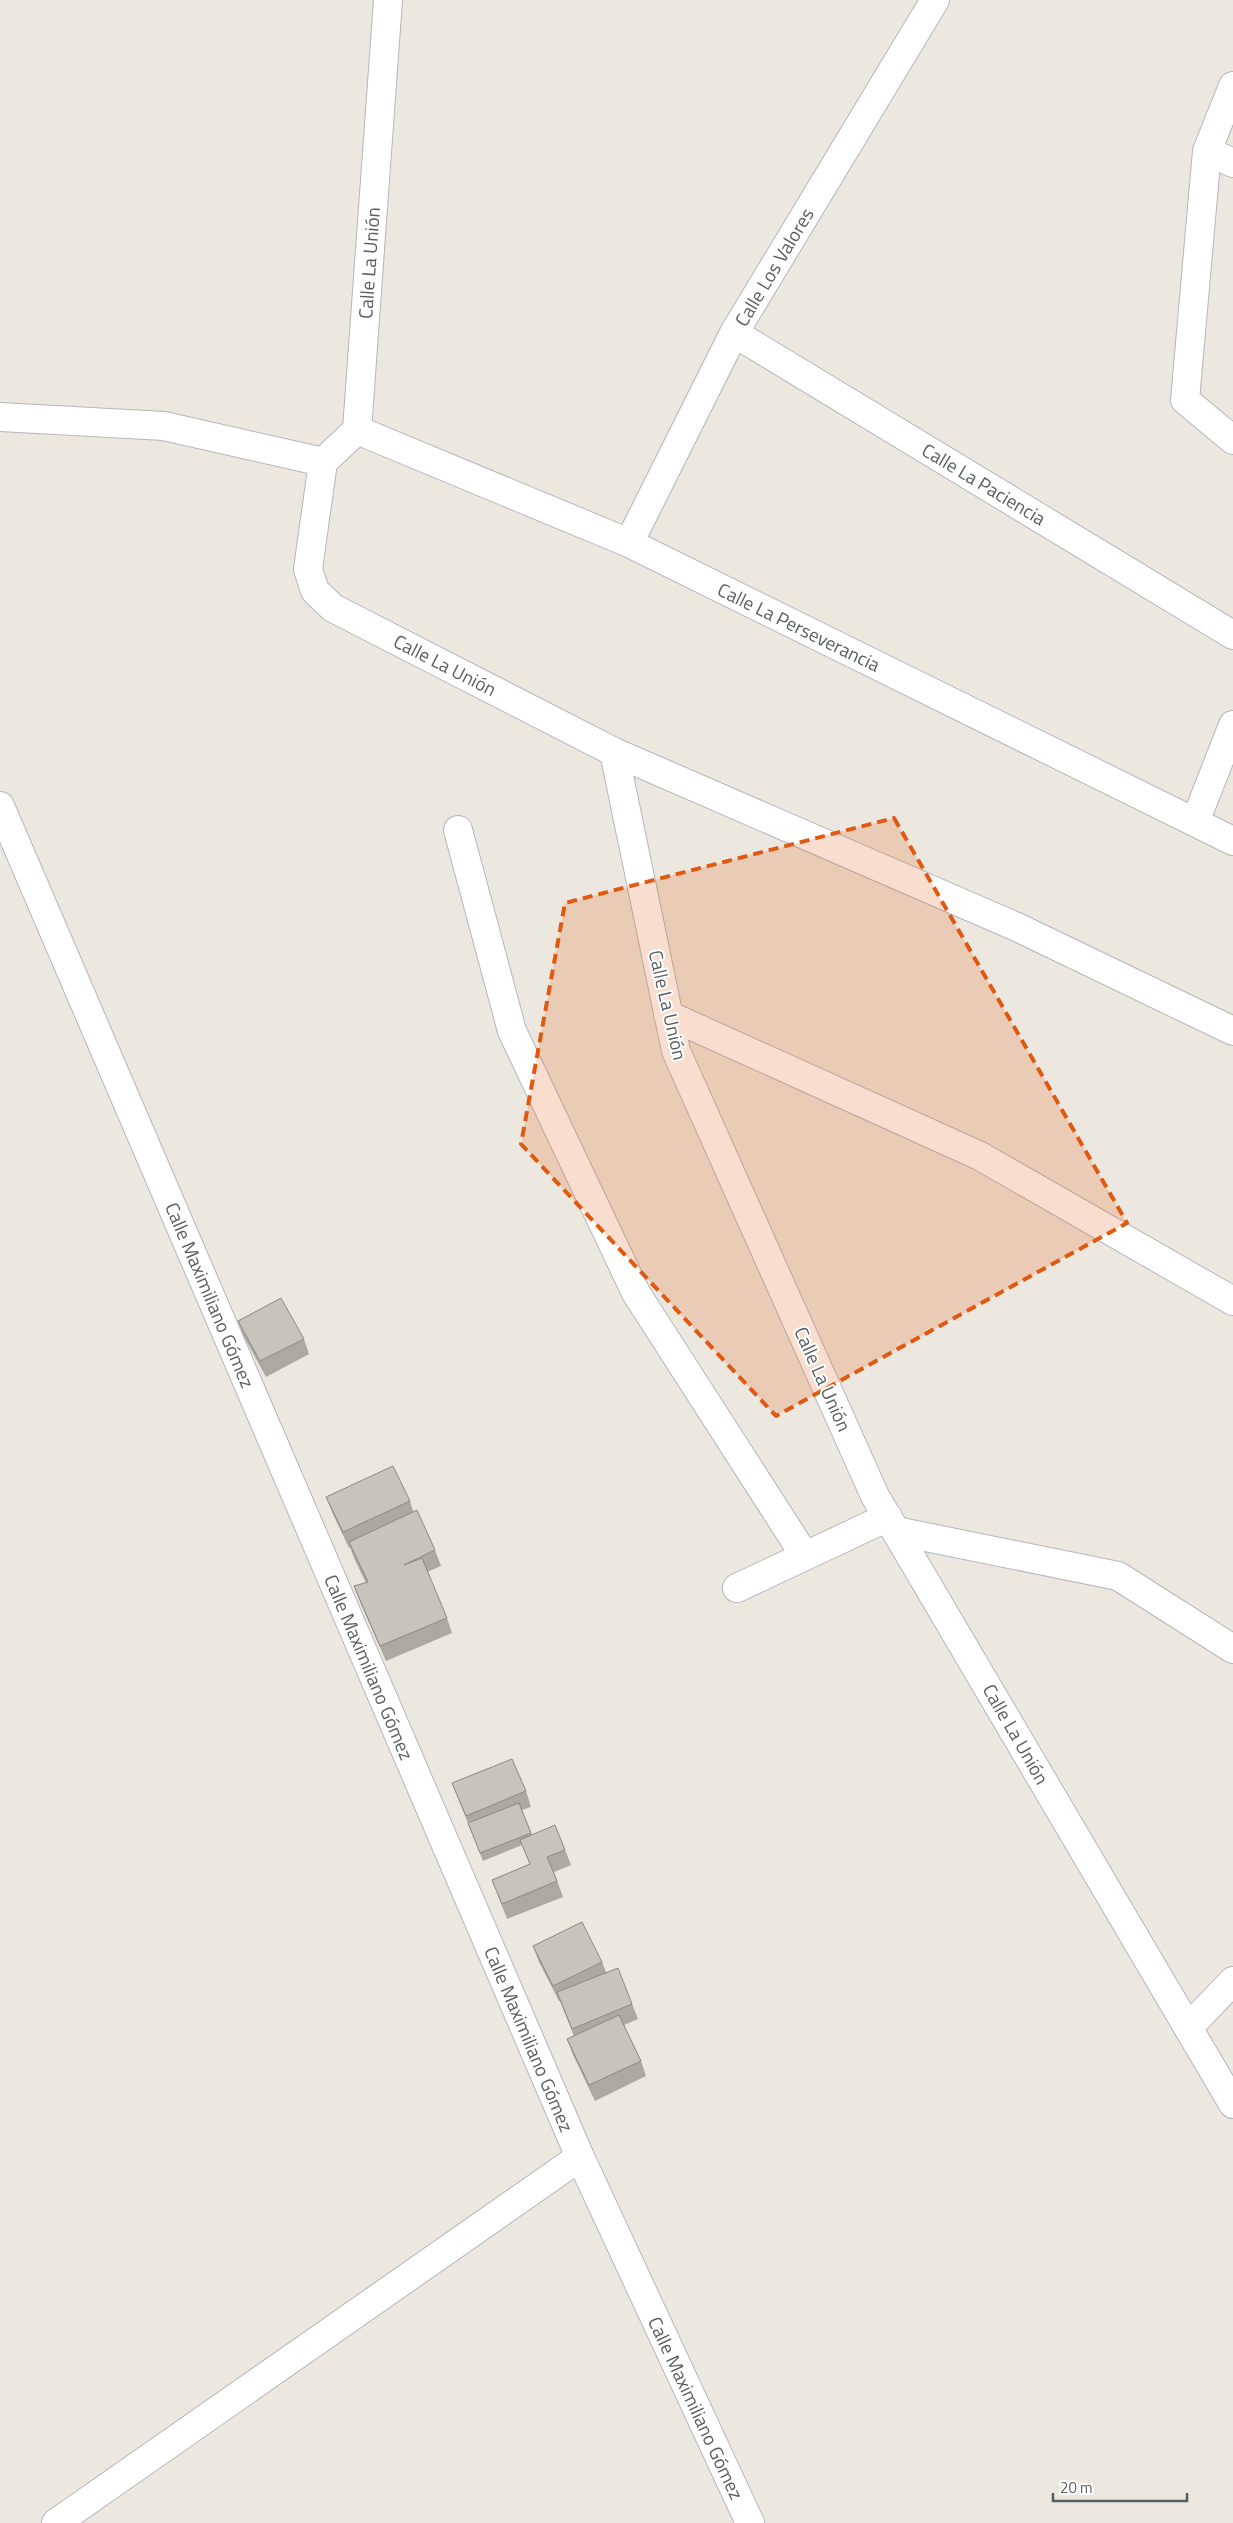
<svg xmlns="http://www.w3.org/2000/svg" width="1233" height="2523" font-family="'Titillium Web',sans-serif">
<style>
.lines{fill:none;stroke-linecap:round;stroke-linejoin:round}
.minor-casing{stroke:#b2b7bc;stroke-width:30}
.minor{stroke:#fff;stroke-width:28}
.wall{fill:#aca8a2}
.building{fill:#c8c3bc;stroke:#8c8884}
.marked{fill:#e15910;fill-opacity:0.2;stroke:#e15910;stroke-width:4;stroke-dasharray:10 6;stroke-linejoin:round}
.labels{text-anchor:middle;stroke-width:4;stroke-linejoin:round;paint-order:stroke}
.street-label{font-size:19px;fill:#585e62;stroke:#fff}
</style>
<rect width="100%" height="100%" fill="#ede8df"/>
<g class="lines">
<g class="minor-casing">
<path id="minor" d="M388 0 357 430 323 462 308 569 315 591 333 608 614 752 676 1051 875 1496 1233 2104
M1233 86 1207 151 1185 400 1233 440
M1207 151 1233 163
M734 333 1233 635
M0 417 164 426 323 462
M357 430 629 543 1233 841
M629 543 734 333 935 0
M614 752 1019 928 1233 1031
M0 806 580 2157 750 2523
M1195 822 1233 725
M458 830 512 1031 636 1293 805 1556
M668 1015 980 1156 1233 1301
M896 1531 1118 1576 1233 1649
M737 1588 888 1517
M1188 2028 1233 1981
M56 2523 580 2157"/>
</g>
<use href="#minor" class="minor"/>
</g>
<path class="wall" d="M238 1321 304 1339 309 1354 266 1377 244 1337Z
M326 1497 410 1501 413 1511 435 1550 441 1566 427 1572 447 1618 452 1633 386 1661 360 1602 354 1586 366 1583 354 1558 350 1547 349 1548 332 1512Z
M452 1783 526 1791 531 1807 522 1810 532 1835 565 1850 571 1865 554 1872 563 1897 507 1919 492 1880 530 1864 522 1845 483 1861Z
M533 1946 602 1962 606 1972 632 2004 638 2019 624 2025 641 2061 646 2076 595 2101 573 2055 567 2039 574 2036 560 2001H559L539 1962Z"/>
<path class="building" d="M281 1298 304 1339 260 1361 238 1321Z
M393 1466 410 1501 343 1532 326 1497Z
M417 1510 435 1550 404 1565 422 1558 447 1618 380 1646 354 1586 368 1582 349 1542Z
M512 1759 526 1791 466 1816 452 1783Z
M519 1803 531 1833 480 1853 468 1823Z
M555 1825 565 1850 547 1857 557 1881 502 1904 492 1880 530 1864 520 1840Z
M582 1922 602 1962 553 1986 533 1946Z
M618 1968 632 2004 572 2029 557 1992Z
M619 2015 641 2061 589 2085 567 2039Z"/>
<path class="marked" d="M894 818 1127 1223 776 1416 521 1144 565 903Z"/>
<g class="labels">
<g class="street-label">
<text transform="translate(369 263) rotate(-86)" y="7">Calle La Unión</text>
<text transform="translate(774 267) rotate(-59)" y="7">Calle Los Valores</text>
<text transform="translate(984 484) rotate(31)" y="7">Calle La Paciencia</text>
<text transform="translate(799 627) rotate(26)" y="7">Calle La Perseverancia</text>
<text transform="translate(445 665) rotate(27)" y="7">Calle La Unión</text>
<text transform="translate(668 1005) rotate(77)" y="7">Calle La Unión</text>
<text transform="translate(210 1295) rotate(67)" y="7">Calle Maximiliano Gómez</text>
<text transform="translate(823 1379) rotate(66)" y="7">Calle La Unión</text>
<text transform="translate(369 1667) rotate(67)" y="7">Calle Maximiliano Gómez</text>
<text transform="translate(1016 1734) rotate(60)" y="7">Calle La Unión</text>
<text transform="translate(529 2039) rotate(67)" y="7">Calle Maximiliano Gómez</text>
<text transform="translate(696 2408) rotate(65)" y="7">Calle Maximiliano Gómez</text>
</g>
</g>
<path d="M1053 2493v8h134v-8" fill="none" stroke="#585e62" stroke-width="2.5"/>
<text x="1060" y="2493" font-size="15" fill="#585e62" stroke="#ffffff" stroke-width="4" paint-order="stroke">20 m</text>
</svg>
